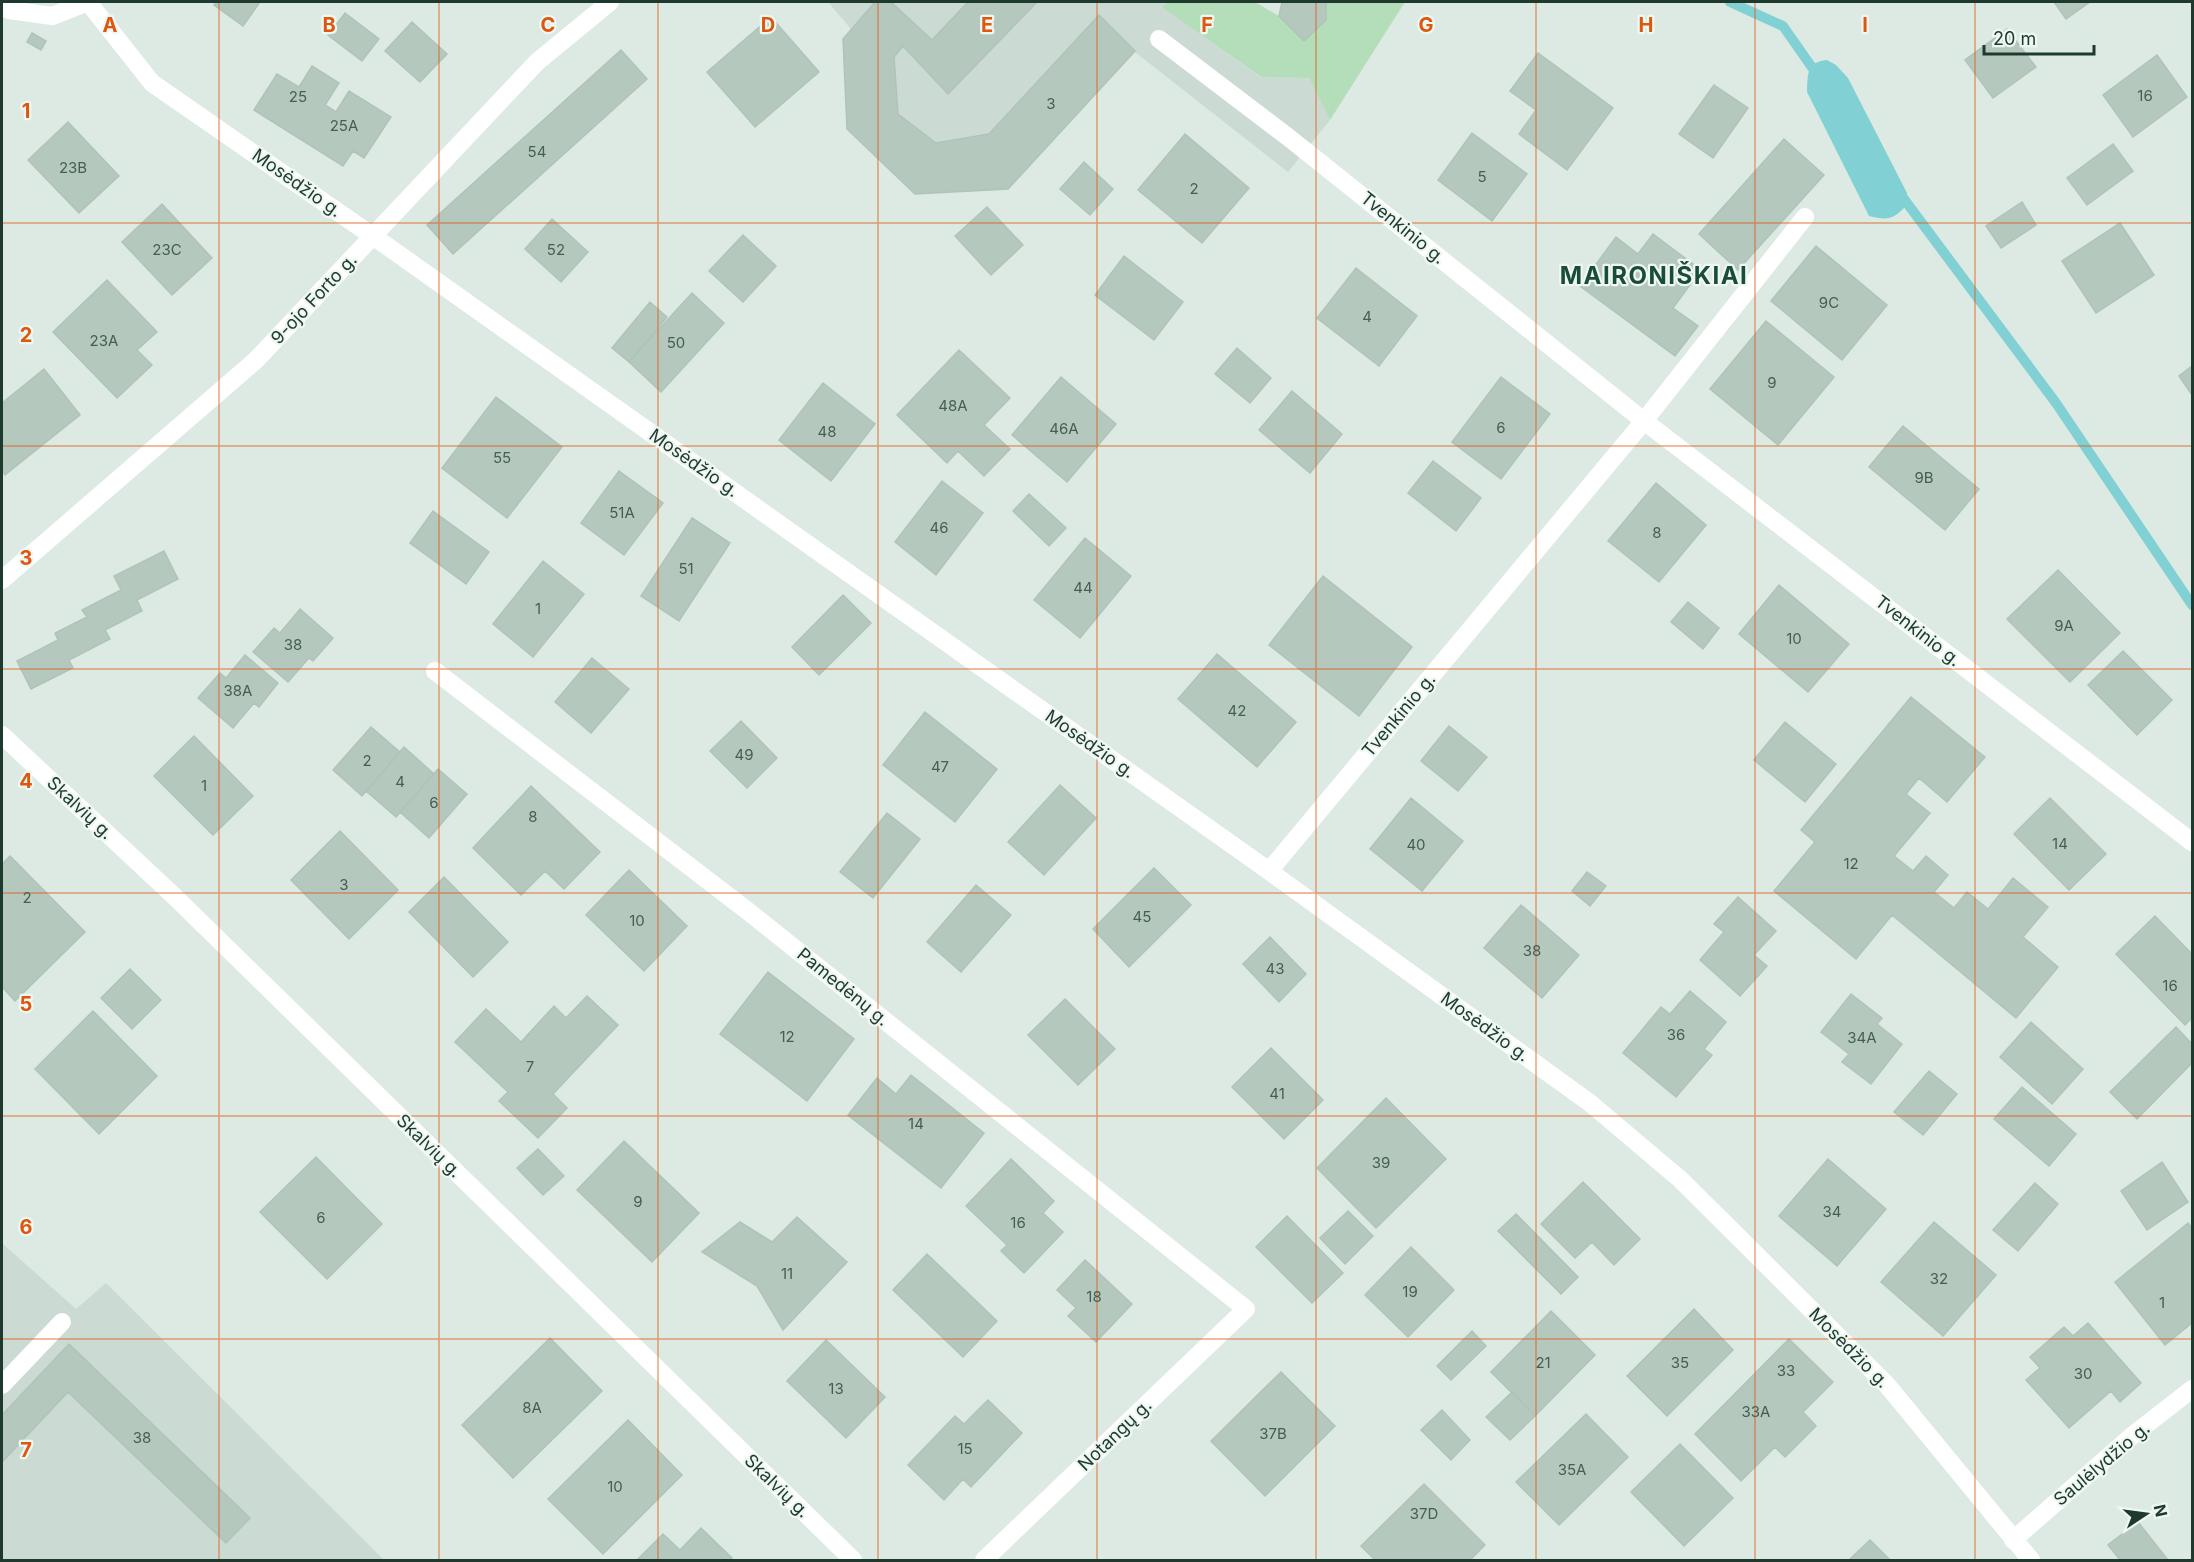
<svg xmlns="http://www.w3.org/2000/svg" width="2194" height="1562" font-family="Inter,sans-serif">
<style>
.built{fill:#cbdad2}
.green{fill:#b4ddba}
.water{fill:#81d1d4}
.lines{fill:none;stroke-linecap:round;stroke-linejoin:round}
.stream{stroke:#81d1d4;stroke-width:10}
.building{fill:#b5c8be;stroke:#afc4b9;stroke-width:1.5}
.street{stroke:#fff;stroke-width:18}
.secondary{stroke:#fff;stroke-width:18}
.grid{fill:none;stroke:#de570e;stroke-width:1.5;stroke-opacity:0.55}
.labels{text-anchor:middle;stroke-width:4.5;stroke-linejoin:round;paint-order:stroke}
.number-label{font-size:15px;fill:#445e53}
.street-label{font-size:18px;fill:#1e3a2f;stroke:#eef7f1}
.district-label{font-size:24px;font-weight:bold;letter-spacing:1.5px;fill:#194d3a;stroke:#eef7f1}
.grid-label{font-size:20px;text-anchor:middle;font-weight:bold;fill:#de570e;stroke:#eef7f1;stroke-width:4.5;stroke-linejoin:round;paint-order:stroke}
</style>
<rect width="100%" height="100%" fill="#ddeae3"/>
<path class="built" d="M828 2H1168L1163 7 1260 77 1309 78 1330 120 1288 172 1135 52 1008 189 915 194 847 129 843 39 851 29Z
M2 1243 76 1309 106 1283 384 1560H2Z"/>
<path class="green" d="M1168 2H1255L1279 16 1326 20V2H1405L1330 120 1309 78 1261 77 1162 7Z"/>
<path class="water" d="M1827 60 1836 65 1848 78 1907 193V205C1894 219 1888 221 1869 216L1807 92C1808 74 1806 62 1827 60Z"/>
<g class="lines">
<path class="stream" d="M1730 2 1783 26 1818 76
M1901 195 2056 403 2192 605"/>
</g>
<path class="building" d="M216 2H260L243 26 214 5Z
M875 2H891L932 40 968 2H1037L948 94 903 46 894 57 898 114 936 143 989 134 1099 15 1135 51 1008 189 915 194 847 129 843 39Z
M1282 2H1326V20L1304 41 1279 16Z
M2054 2H2090L2066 19Z
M345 13 379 39 362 61 328 35Z
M771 17 819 72 755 127 707 72Z
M412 22 447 54 420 82 385 51Z
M2007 29 2036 67 1993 98 1965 60Z
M32 33 46 41 41 50 27 42Z
M621 50 647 79 453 254 427 225Z
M1538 53 1613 108 1567 170 1519 134 1536 110 1510 91Z
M2157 55 2187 97 2133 137 2103 95Z
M312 66 339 83 325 105 336 112 349 91 391 117 364 158 353 151 343 166 254 110 277 74 299 87Z
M1714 85 1748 108 1713 158 1679 134Z
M68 122 119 176 79 213 28 160Z
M1472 133 1527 174 1492 221 1438 180Z
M1185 134 1249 188 1202 243 1138 190Z
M1784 139 1824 175 1738 270 1699 234Z
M2113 144 2133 171 2087 205 2067 178Z
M1084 162 1113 189 1090 215 1060 189Z
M2022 202 2036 225 2001 248 1986 226Z
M162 204 212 258 172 295 122 242Z
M987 207 1023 245 991 275 955 236Z
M552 219 588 252 561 282 525 249Z
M2120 223 2154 275 2096 313 2062 261Z
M1653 234 1701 270 1673 308 1698 326 1675 356 1580 286 1616 237 1638 254Z
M743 235 776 266 743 302 709 271Z
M1816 246 1887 305 1842 360 1771 301Z
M1124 256 1183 302 1154 340 1095 295Z
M1356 268 1417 316 1379 366 1317 318Z
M107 280 157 332 137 350 152 365 117 398 53 332Z
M692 293 724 323 661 392 629 362Z
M650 302 667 317 629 362 612 348Z
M1766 321 1834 377 1778 445 1710 389Z
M1237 348 1271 378 1250 403 1215 374Z
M959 350 1010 398 984 425 1010 449 984 476 958 451 947 463 897 415Z
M2192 366V395L2179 376Z
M44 369 80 415 5 475 2 470V403Z
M1061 377 1116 424 1067 482 1012 435Z
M1501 377 1550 414 1501 479 1452 442Z
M823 383 875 424 831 481 779 440Z
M1292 391 1342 434 1310 473 1259 430Z
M496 397 562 447 507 518 442 468Z
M1903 426 1979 489 1945 530 1869 467Z
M1433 461 1481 498 1456 531 1408 493Z
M619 471 663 503 624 555 581 523Z
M942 481 983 513 936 575 895 542Z
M1656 483 1706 525 1659 582 1608 541Z
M1029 494 1066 528 1049 546 1013 511Z
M433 511 489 552 466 584 410 543Z
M692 518 730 543 679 621 641 596Z
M1085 538 1131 576 1080 638 1034 600Z
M164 551 178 579 137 600 142 611 105 630 110 639 69 660 73 668 31 689 17 661 58 640 55 633 87 617 82 610 121 590 114 576Z
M543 561 584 594 533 657 493 624Z
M2058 570 2120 633 2070 682 2007 619Z
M1323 576 1412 647 1359 716 1269 645Z
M1779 585 1849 644 1808 692 1739 634Z
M843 595 871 623 819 675 792 647Z
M1688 602 1719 628 1703 649 1671 622Z
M300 609 333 638 313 661 309 658 288 682 253 652 274 628 280 633Z
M2123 651 2172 700 2137 735 2088 685Z
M1217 654 1296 722 1257 767 1178 699Z
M245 655 278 683 259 707 254 703 233 728 198 698 220 673 226 678Z
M592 658 629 689 591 733 555 702Z
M1911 697 1985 757 1947 802 1919 778 1906 794 1930 813 1894 856 1913 871 1926 856 1948 875 1934 892 1954 908 1967 892 1988 909 2013 878 2048 907 2023 937 2058 967 2016 1018 1892 915 1856 959 1774 891 1815 842 1801 830Z
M925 712 997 769 955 822 883 765Z
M741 721 777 758 747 788 710 751Z
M1785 722 1836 764 1805 802 1754 760Z
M1449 726 1487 757 1458 791 1421 761Z
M371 727 400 752 362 796 333 770Z
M194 736 253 796 213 835 154 776Z
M404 747 434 774 396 817 366 791Z
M438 769 467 794 429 838 400 812Z
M1060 785 1096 818 1044 875 1008 842Z
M531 786 600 852 564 889 545 871 521 895 473 848Z
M1411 798 1463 841 1422 891 1370 849Z
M2050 798 2106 854 2069 890 2014 834Z
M887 813 920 839 873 898 840 872Z
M340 831 398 890 349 939 291 880Z
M10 856 85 932 15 1001 2 987V864Z
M1154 868 1191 905 1129 967 1093 929Z
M629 870 687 926 644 971 586 915Z
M1587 872 1606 886 1590 906 1572 891Z
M444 877 508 942 473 977 409 912Z
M976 885 1011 915 961 972 927 942Z
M1738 897 1776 931 1754 955 1767 966 1740 996 1700 960 1724 932 1714 924Z
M1521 905 1579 955 1542 998 1484 948Z
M2155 916 2192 954V1018L2185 1025 2116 954Z
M1270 937 1306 974 1279 1002 1243 964Z
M130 969 161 1000 132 1029 101 998Z
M768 972 854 1039 807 1101 720 1034Z
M1690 991 1726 1022 1704 1049 1712 1055 1676 1097 1623 1053 1661 1007 1670 1014Z
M1851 994 1882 1018 1877 1024 1902 1044 1871 1084 1842 1062 1849 1054 1821 1032Z
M587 996 618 1025 553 1094 567 1108 538 1138 499 1101 508 1092 455 1042 486 1009 521 1042 554 1006 566 1018Z
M1065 999 1115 1049 1078 1085 1028 1035Z
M93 1011 157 1076 99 1134 35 1069Z
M2031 1022 2083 1069 2052 1104 2000 1057Z
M2176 1027 2192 1044V1063L2137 1119 2110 1092Z
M1271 1048 1323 1100 1284 1139 1232 1087Z
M1929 1071 1957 1094 1923 1135 1894 1112Z
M911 1075 984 1133 941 1188 848 1115 877 1078 896 1094Z
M2022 1087 2076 1134 2049 1166 1994 1119Z
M1386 1098 1446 1159 1376 1228 1317 1168Z
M624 1141 699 1213 652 1262 577 1190Z
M538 1149 564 1176 543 1195 517 1168Z
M316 1157 382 1224 327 1279 260 1212Z
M1011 1159 1054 1201 1043 1213 1063 1232 1024 1273 1001 1251 1007 1245 966 1206Z
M1828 1159 1886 1209 1837 1266 1779 1216Z
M2162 1162 2188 1202 2147 1230 2121 1191Z
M1583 1182 1640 1239 1614 1265 1592 1242 1575 1258 1541 1224Z
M2035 1183 2058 1204 2018 1251 1993 1230Z
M1348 1211 1373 1236 1345 1264 1320 1238Z
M1516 1214 1578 1277 1561 1294 1498 1231Z
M1287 1216 1343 1273 1312 1303 1256 1247Z
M797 1217 847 1262 783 1330 757 1286 702 1252 740 1222 772 1242Z
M1934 1222 1996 1275 1943 1336 1881 1282Z
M2188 1223 2192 1229V1323L2165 1345 2115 1282Z
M1411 1247 1454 1290 1408 1337 1365 1295Z
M927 1254 997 1321 963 1357 893 1290Z
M1085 1260 1132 1304 1096 1342 1068 1316 1076 1308 1057 1290Z
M1694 1309 1733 1350 1667 1416 1627 1376Z
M1551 1311 1595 1355 1535 1416 1491 1372Z
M2088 1323 2141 1383 2120 1402 2111 1391 2069 1428 2026 1380 2040 1368 2030 1357 2064 1327 2073 1336Z
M1472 1331 1486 1346 1451 1380 1437 1366Z
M550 1338 602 1391 513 1478 462 1425Z
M1789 1339 1833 1382 1803 1412 1816 1426 1785 1457 1775 1447 1741 1481 1695 1434Z
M826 1340 885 1397 846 1438 787 1381Z
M69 1344 250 1518 226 1543 68 1392 2 1462V1415Z
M1281 1372 1335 1426 1265 1496 1211 1441Z
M1512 1392 1535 1416 1510 1440 1486 1417Z
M988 1400 1022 1433 971 1487 963 1479 944 1500 908 1465 955 1416 964 1424Z
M1442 1410 1470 1440 1451 1460 1421 1430Z
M1586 1414 1628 1457 1559 1525 1516 1482Z
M628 1420 682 1475 603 1554 548 1499Z
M1680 1444 1733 1498 1684 1546 1631 1492Z
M1424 1484 1485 1545 1470 1560H1375L1361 1546Z
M2138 1522 2168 1560H2120L2108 1545Z
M701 1528 732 1558 730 1560H637L663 1534 680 1550Z
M1870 1540 1890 1560H1849Z"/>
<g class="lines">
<path class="street" d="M88 2 152 83 387 246 1269 871 1590 1103 1681 1180 1887 1385 2031 1560
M2 6 9 10 52 16 88 2
M1159 39 1288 137 1644 421 2192 842
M435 671 749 912 1246 1309 984 1560
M2 735 176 898 853 1560
M1269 871 1644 421 1805 217
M2 1385 62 1322
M2013 1540 2133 1435 2192 1389"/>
<path class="secondary" d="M2 580 256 360 537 62 610 2"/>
</g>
<path class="grid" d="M219 2V1560M439 2V1560M658 2V1560M878 2V1560M1097 2V1560M1316 2V1560M1536 2V1560M1755 2V1560M1975 2V1560M2 223H2192M2 446H2192M2 669H2192M2 893H2192M2 1116H2192M2 1339H2192"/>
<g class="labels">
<g class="number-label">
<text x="2145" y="101">16</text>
<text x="298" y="102">25</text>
<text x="1051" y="109">3</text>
<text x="344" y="131">25A</text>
<text x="537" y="157">54</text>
<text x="73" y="173">23B</text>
<text x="1482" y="182">5</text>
<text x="1194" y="194">2</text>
<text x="167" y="255">23C</text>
<text x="556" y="255">52</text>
<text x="1829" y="308">9C</text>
<text x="1367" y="322">4</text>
<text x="104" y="346">23A</text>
<text x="676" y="348">50</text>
<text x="1772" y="388">9</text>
<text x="953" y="411">48A</text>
<text x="1501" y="433">6</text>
<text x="1064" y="434">46A</text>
<text x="827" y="437">48</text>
<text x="502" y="463">55</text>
<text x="1924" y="483">9B</text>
<text x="622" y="518">51A</text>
<text x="939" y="533">46</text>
<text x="1657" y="538">8</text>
<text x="686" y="574">51</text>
<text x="1083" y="593">44</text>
<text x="538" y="614">1</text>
<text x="2064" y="631">9A</text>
<text x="1794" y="644">10</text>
<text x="293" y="650">38</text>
<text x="238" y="696">38A</text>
<text x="1237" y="716">42</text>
<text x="744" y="760">49</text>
<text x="367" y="766">2</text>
<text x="940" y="772">47</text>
<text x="400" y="787">4</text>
<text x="204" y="791">1</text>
<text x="434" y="808">6</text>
<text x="533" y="822">8</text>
<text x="2060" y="849">14</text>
<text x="1416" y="850">40</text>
<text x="1851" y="869">12</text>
<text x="344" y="890">3</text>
<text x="27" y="903">2</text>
<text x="1142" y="922">45</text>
<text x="637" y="926">10</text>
<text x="1532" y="956">38</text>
<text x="1275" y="974">43</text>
<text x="2170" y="991">16</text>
<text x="1676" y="1040">36</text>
<text x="787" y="1042">12</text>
<text x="1862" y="1043">34A</text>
<text x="530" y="1072">7</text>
<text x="1277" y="1099">41</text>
<text x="916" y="1129">14</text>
<text x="1381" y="1168">39</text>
<text x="638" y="1207">9</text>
<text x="1832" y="1217">34</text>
<text x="321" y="1223">6</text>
<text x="1018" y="1228">16</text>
<text x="787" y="1279">11</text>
<text x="1939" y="1284">32</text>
<text x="1410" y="1297">19</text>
<text x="1094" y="1302">18</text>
<text x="2162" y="1308">1</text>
<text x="1543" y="1368">21</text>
<text x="1680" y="1368">35</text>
<text x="1786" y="1376">33</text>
<text x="2083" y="1379">30</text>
<text x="836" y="1394">13</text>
<text x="532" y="1413">8A</text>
<text x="1756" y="1417">33A</text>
<text x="1273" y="1439">37B</text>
<text x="142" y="1443">38</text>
<text x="965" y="1454">15</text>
<text x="1572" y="1475">35A</text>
<text x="615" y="1492">10</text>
<text x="1424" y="1519">37D</text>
</g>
<g class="street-label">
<text transform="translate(297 183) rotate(35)" y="6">Mosėdžio g.</text>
<text transform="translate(1403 228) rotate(39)" y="6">Tvenkinio g.</text>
<text transform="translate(314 299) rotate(-47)" y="6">9-ojo Forto g.</text>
<text transform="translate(694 463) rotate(35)" y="6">Mosėdžio g.</text>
<text transform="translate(1918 631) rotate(38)" y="6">Tvenkinio g.</text>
<text transform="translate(1399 715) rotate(-50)" y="6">Tvenkinio g.</text>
<text transform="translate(1090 744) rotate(35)" y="6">Mosėdžio g.</text>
<text transform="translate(80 808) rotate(43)" y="6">Skalvių g.</text>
<text transform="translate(843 987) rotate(39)" y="6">Pamedėnų g.</text>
<text transform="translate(1485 1027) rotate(36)" y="6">Mosėdžio g.</text>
<text transform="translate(429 1146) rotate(44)" y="6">Skalvių g.</text>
<text transform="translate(1849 1348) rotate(45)" y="6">Mosėdžio g.</text>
<text transform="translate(1115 1435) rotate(-44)" y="6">Notangų g.</text>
<text transform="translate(2102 1464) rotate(-40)" y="6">Saulėlydžio g.</text>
<text transform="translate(777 1486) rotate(44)" y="6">Skalvių g.</text>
</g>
<g class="district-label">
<text x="1654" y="284">MAIRONIŠKIAI</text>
</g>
</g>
<g class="grid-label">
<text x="110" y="32">A</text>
<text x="329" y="32">B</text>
<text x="548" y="32">C</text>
<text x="768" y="32">D</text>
<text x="987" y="32">E</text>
<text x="1207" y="32">F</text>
<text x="1426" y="32">G</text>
<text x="1646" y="32">H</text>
<text x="1865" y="32">I</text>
<text x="26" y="118">1</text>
<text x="26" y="342">2</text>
<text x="26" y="565">3</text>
<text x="26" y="788">4</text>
<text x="26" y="1011">5</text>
<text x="26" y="1234">6</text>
<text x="26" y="1457">7</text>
</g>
<rect width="2194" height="1562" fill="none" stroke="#1e3a2f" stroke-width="6"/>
<g transform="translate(2146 1514) rotate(77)" stroke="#eef7f1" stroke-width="4.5" paint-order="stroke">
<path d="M0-4.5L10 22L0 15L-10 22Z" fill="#1e3a2f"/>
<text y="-9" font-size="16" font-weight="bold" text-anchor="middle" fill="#1e3a2f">N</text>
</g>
<path d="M1984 45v9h110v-9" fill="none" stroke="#1e3a2f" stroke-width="3"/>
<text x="1993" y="45" font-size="18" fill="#1e3a2f" stroke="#eef7f1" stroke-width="4.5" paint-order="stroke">20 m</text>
</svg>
